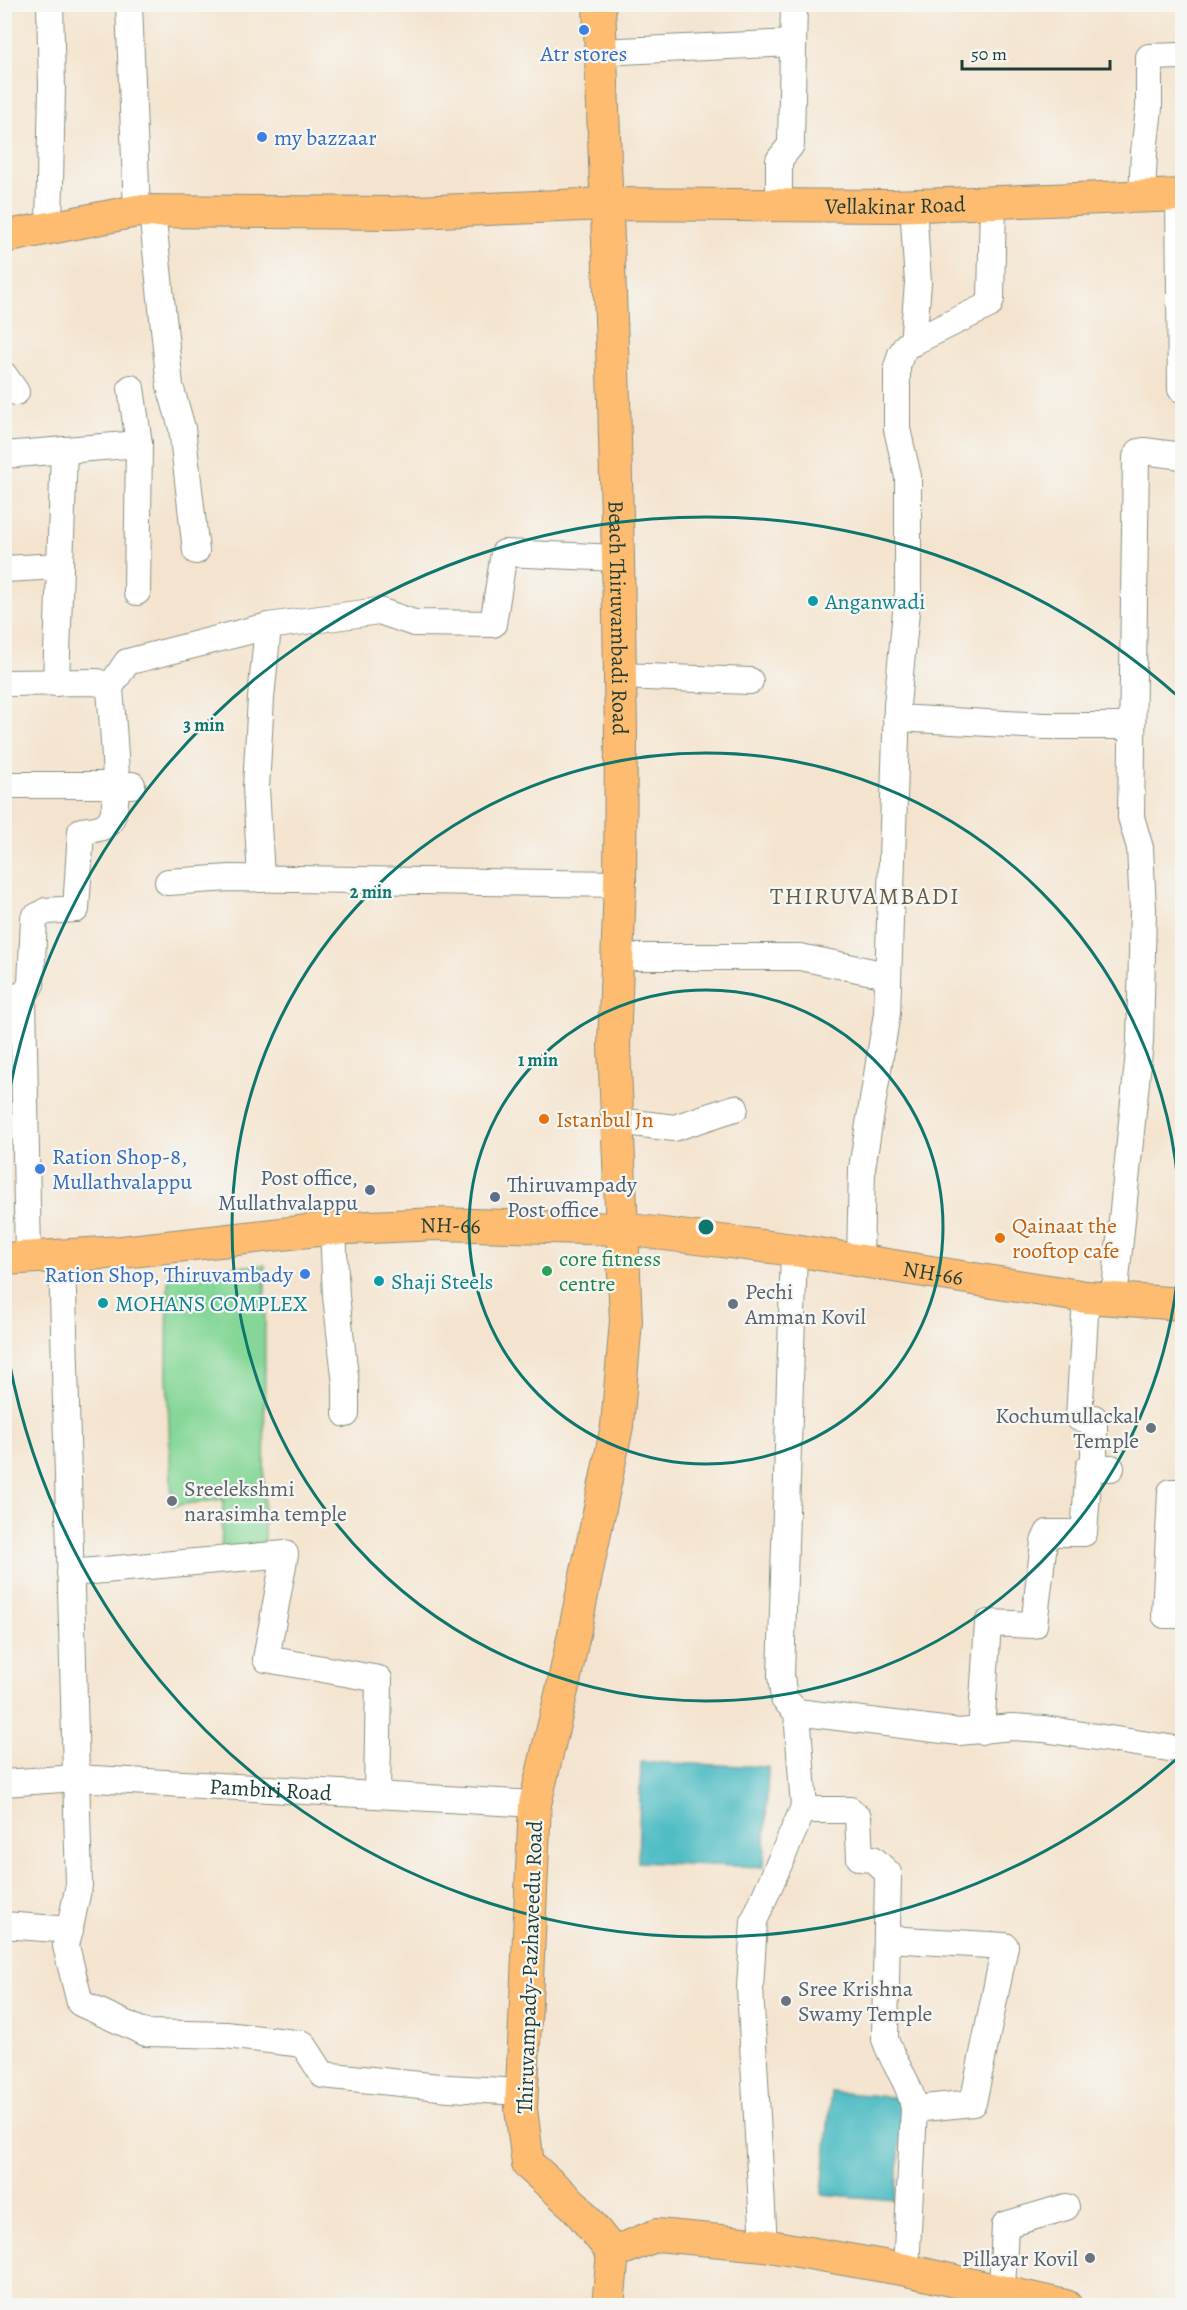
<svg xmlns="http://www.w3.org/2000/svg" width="1187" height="2310" font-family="Alegreya,serif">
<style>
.green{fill:#85d797;stroke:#528a66;stroke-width:1.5}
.water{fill:#4ebcc3;stroke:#367c7c;stroke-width:1.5}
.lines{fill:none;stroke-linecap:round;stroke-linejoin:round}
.minor-casing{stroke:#8a9082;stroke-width:28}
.major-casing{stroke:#8a9082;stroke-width:34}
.minor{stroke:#fff;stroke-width:26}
.major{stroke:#fdbc70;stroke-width:32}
.ring{fill:none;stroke:#0f766e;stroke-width:3}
.shop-dot{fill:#3f7fe0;stroke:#f6f6f2;stroke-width:2}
.culture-dot{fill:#0f9aa8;stroke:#f6f6f2;stroke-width:2}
.food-dot{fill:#e8710a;stroke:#f6f6f2;stroke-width:2}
.service-dot{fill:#5c6f8a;stroke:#f6f6f2;stroke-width:2}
.leisure-dot{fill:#2e9e5b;stroke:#f6f6f2;stroke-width:2}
.worship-dot{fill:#6b7280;stroke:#f6f6f2;stroke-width:2}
.labels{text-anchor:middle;stroke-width:4.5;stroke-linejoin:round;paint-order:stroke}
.shop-label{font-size:22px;fill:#366cbe;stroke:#f6f6f2;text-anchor:start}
.street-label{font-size:22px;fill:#1f3d34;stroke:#f6f6f2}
.culture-label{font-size:22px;fill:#0d838f;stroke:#f6f6f2;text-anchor:start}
.food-label{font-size:22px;fill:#c56008;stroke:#f6f6f2;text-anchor:start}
.service-label{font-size:22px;fill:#4e5e75;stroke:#f6f6f2;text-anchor:end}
.leisure-label{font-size:22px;fill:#27864d;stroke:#f6f6f2;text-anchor:start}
.worship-label{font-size:22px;fill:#5b616d;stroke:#f6f6f2;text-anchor:start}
.neighbourhood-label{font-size:24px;letter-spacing:1.5px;fill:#635c49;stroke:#f6f6f2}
.centre{fill:#0f766e;stroke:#f6f6f2;stroke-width:3}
.ring-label{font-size:18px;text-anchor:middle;font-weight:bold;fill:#0f766e;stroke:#f6f6f2;stroke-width:4.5;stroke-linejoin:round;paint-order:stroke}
</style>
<rect width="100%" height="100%" fill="#f6f6f2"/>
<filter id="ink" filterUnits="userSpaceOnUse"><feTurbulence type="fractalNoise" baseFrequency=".0167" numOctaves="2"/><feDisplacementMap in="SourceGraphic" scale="12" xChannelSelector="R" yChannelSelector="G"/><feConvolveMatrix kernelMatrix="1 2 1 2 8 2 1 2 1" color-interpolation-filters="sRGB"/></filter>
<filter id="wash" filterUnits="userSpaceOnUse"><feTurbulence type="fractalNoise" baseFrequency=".008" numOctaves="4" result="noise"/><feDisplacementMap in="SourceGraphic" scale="24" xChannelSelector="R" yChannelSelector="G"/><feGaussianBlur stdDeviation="1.35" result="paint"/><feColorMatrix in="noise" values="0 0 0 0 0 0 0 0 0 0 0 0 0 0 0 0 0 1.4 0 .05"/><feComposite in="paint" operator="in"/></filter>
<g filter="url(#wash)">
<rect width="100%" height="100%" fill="#f4e4cf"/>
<path class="green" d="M265 1265 264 1550 221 1554 223 1499 172 1506 167 1374 168 1271Z"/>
<path class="water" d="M641 1762 768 1767 764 1867 638 1862Z
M831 2092 904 2098 895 2200 822 2194Z"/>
</g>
<g filter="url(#ink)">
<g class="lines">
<g class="minor-casing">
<g id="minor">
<path d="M129 4 137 211"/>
<path d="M600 52 793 43"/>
<path d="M1179 196 1181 389"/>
<path d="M1142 197 1144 152 1149 108V57L1182 56"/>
<path d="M779 205V160L791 145V141L794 4"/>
<path d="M152 211 170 386 182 428 196 551"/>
<path d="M49 228 52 87 50 4"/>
<path d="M913 343 918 283 913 205"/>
<path d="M4 375 16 392"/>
<path d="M131 388 139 444 137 592"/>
<path d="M4 455 139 444"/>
<path d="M4 569 60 566"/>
<path d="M620 676 750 681"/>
<path d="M4 683 97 682 110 687C111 713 122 800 111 819 105 830 92 829 81 831L76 909 46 911 34 918 31 984 23 997"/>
<path d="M56 683 64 450"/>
<path d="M110 687 127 662 268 626 379 611 414 623 493 624 504 553 618 558"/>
<path d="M896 718 1044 726H1132"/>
<path d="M4 785H132"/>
<path d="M261 879 256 787 261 698 268 626"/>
<path d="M168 882 230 878 620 884"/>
<path d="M617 957H800L887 975"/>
<path d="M4 996 23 997 28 1256"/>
<path d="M618 1121 674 1128 735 1108"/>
<path d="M333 1229 336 1296 346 1385V1414"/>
<path d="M794 1250 781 1676 784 1699 797 1712 804 1807 813 1810H850L858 1817 860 1858 873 1859 888 1873 885 2039C893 2064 911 2083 914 2109L906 2270"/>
<path d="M62 1256 79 1885 66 1946 80 2003 146 2033 226 2035 303 2044 323 2075 449 2088 521 2092"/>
<path d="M860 1261 862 1168 887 1013 897 705 908 591V477L897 429V367L901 354 907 345 989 305 991 299 993 201"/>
<path d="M1086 1297 1079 1418H1094V1467"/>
<path d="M1114 1299 1140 1042 1143 909 1140 848 1131 817 1136 457 1139 452 1144 451 1182 456"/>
<path d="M1182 1492H1171L1165 1615H1182"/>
<path d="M70 1573 285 1554 266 1659 379 1679 377 1795"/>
<path d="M797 1712 959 1732 1012 1727 1044 1729 1182 1750"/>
<path d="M981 1731 988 1623 1034 1625 1044 1542 1048 1533H1084L1089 1467 1111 1468"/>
<path id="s1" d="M4 1783 76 1778 535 1804"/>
<path d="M4 1925 70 1930"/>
<path d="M888 1939 1005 1946 973 2103 914 2109"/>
<path d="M764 2245 750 1988 754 1921 804 1807"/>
<path d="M998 2306 1002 2291 1005 2225 1066 2207"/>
</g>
</g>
<g class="major-casing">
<g id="major">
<path id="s2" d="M599 4 614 399 618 558 621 734 620 884 614 1046 626 1321 617 1426 564 1682 535 1804 521 2109 528 2164 576 2207 613 2253"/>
<path id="s3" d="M4 237 137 211 391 213 606 204 893 206 1182 195"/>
<path id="s4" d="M4 1259 122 1252 326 1229 437 1224 623 1229 794 1250 1086 1297 1182 1304"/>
<path d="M613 2253 657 2235 764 2245 906 2270 1066 2306"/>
<path d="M608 2306 613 2253"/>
</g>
</g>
<use href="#minor" class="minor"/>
<use href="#major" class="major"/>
</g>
</g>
<g class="ring">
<circle cx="706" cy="1227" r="237"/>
<circle cx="706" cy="1227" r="474"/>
<path d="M1181 1755A710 710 0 0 1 5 1338M5 1116A710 710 0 0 1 1181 699"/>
</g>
<g class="shop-dot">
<circle cx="584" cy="30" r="6"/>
<circle cx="262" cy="137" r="6"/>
<circle cx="40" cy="1169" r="6"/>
<circle cx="305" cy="1274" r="6"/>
</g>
<g class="culture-dot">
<circle cx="813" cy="601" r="6"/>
<circle cx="379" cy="1281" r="6"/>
<circle cx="103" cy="1303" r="6"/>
</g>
<g class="food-dot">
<circle cx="544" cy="1119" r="6"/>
<circle cx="1000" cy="1238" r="6"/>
</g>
<g class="service-dot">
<circle cx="370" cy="1190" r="6"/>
<circle cx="495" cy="1197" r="6"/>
</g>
<circle class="leisure-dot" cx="547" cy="1271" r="6"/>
<g class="worship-dot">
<circle cx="733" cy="1304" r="6"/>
<circle cx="1151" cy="1428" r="6"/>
<circle cx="172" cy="1501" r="6"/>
<circle cx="786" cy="2001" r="6"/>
<circle cx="1090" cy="2258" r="6"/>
</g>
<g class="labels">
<g class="shop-label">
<text x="584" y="61" text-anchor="middle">Atr stores</text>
<text x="274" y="145">my bazzaar</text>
<text x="52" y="1164">Ration Shop-8,<tspan x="52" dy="25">Mullathvalappu</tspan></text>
<text x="293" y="1282" text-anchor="end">Ration Shop, Thiruvambady</text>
</g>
<g class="street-label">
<text dy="8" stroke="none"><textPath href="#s3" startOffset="894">Vellakinar Road</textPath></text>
<text dy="8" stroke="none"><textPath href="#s2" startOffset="614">Beach Thiruvambadi Road</textPath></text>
<text dy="8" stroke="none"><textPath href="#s4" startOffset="448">NH-66</textPath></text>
<text dy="8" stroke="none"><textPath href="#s4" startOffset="934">NH-66</textPath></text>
<text dy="8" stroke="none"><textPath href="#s1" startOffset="267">Pambiri Road</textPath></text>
<text transform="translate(529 1967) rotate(-88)" y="8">Thiruvampady-Pazhaveedu Road</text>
</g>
<g class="culture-label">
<text x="825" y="609">Anganwadi</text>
<text x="391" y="1289">Shaji Steels</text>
<text x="115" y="1311">MOHANS COMPLEX</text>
</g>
<g class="food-label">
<text x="556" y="1127">Istanbul Jn</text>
<text x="1012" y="1233">Qainaat the<tspan x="1012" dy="25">rooftop cafe</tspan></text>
</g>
<g class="service-label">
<text x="358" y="1185">Post office,<tspan x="358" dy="25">Mullathvalappu</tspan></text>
<text x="507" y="1192" text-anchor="start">Thiruvampady<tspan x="507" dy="25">Post office</tspan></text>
</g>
<g class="leisure-label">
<text x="559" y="1266">core fitness<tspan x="559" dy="25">centre</tspan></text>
</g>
<g class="worship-label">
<text x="745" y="1299">Pechi<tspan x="745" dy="25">Amman Kovil</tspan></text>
<text x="1139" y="1423" text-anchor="end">Kochumullackal<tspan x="1139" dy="25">Temple</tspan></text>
<text x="184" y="1496">Sreelekshmi<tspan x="184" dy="25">narasimha temple</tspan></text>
<text x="798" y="1996">Sree Krishna<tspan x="798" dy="25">Swamy Temple</tspan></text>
<text x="1078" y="2266" text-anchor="end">Pillayar Kovil</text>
</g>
<g class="neighbourhood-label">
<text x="865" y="904">THIRUVAMBADI</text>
</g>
</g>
<circle cx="706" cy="1227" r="9" class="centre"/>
<g class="ring-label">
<text x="204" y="731">3 min</text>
<text x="371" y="898">2 min</text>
<text x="538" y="1066">1 min</text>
</g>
<rect width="1187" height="2310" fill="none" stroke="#f6f6f2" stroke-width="24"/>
<path d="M962 60v9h148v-9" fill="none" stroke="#1f3d34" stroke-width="3"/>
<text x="971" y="60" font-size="18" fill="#1f3d34" stroke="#f6f6f2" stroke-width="4.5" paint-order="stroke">50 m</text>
</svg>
